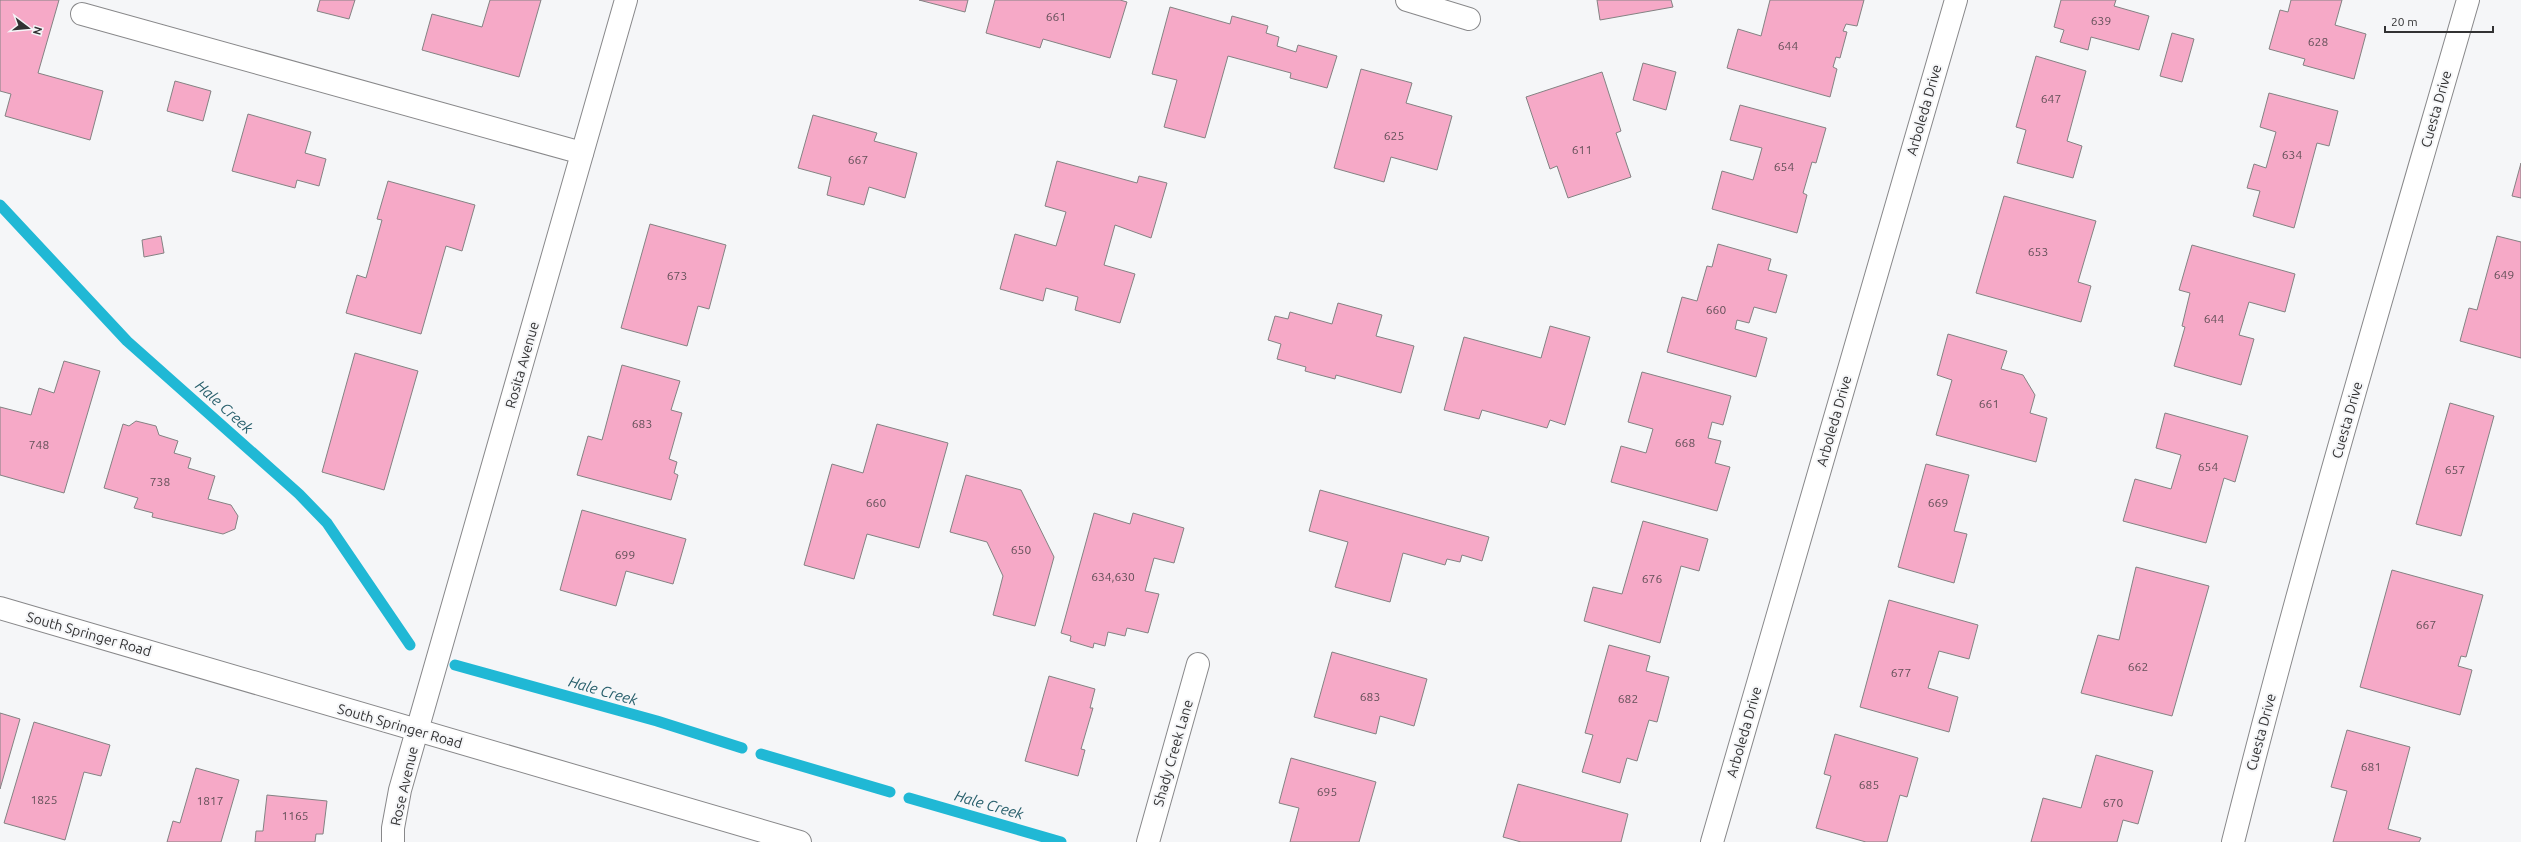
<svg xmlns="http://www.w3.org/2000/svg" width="2521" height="842" font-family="Ubuntu,sans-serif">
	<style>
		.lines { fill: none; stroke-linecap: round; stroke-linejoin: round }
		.stream { stroke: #20b8d5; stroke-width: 11 }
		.building { fill: #f6a9c7; stroke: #848283 }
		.minor-casing { stroke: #88888a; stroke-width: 24 }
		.minor { stroke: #fff; stroke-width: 22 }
		.labels { text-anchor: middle; stroke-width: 4; stroke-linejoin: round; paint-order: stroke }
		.number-label { font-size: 12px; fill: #635058 }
		.street-label { font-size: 14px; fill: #323233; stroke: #f5f6f8 }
		.water-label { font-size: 15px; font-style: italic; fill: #285f6c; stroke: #f5f6f8 }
	</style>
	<rect width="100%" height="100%" fill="#f5f6f8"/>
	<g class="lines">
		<g class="stream">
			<path d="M0 205 127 341 299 494 327 523 410 645"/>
			<path d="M455 665 657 721 742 748"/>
			<path d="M761 754 890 792"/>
			<path d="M909 798 1061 842"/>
		</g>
	</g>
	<g class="building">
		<path d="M0 0H59L38 73 103 91 90 140 5 116 11 94 0 91Z"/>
		<path d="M320 0H355L349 19 317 11Z"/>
		<path d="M490 0H541L519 77 422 50 432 14 482 27Z"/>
		<path d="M919 0H968L965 12Z"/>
		<path d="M995 0H1120L1127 2 1110 58 1043 39 1040 48 986 33Z"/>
		<path d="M1597 0H1671L1673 7 1600 20Z"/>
		<path d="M1770 0H1864L1857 26 1846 24 1843 31 1847 32 1840 58 1836 57 1833 67 1837 69 1830 97 1727 68 1738 29 1761 36Z"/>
		<path d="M2061 0H2116L2114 6 2149 16 2139 50 2091 37 2088 50 2060 42 2064 30 2054 27Z"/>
		<path d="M2291 0H2342L2335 25 2366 34 2354 79 2303 65 2305 59 2269 49 2280 10 2288 12Z"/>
		<path d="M1170 7 1230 24 1232 16 1268 26 1266 33 1279 37 1277 46 1296 52 1298 45 1337 56 1327 88 1290 78 1291 73 1228 56 1205 138 1164 127 1177 80 1152 74Z"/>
		<path d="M2172 33 2194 39 2182 82 2160 76Z"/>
		<path d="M2036 56 2086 71 2067 141 2082 146 2073 178 2017 163 2026 130 2016 127Z"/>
		<path d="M1643 63 1676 72 1666 110 1633 100Z"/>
		<path d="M1361 69 1412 83 1406 103 1452 116 1437 170 1391 157 1384 182 1334 168Z"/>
		<path d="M1602 72 1621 131 1616 133 1631 177 1568 198 1557 166 1550 169 1526 97Z"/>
		<path d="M175 81 211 91 203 121 167 111Z"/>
		<path d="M2269 93 2338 111 2329 146 2317 143 2294 228 2253 216 2260 191 2247 188 2254 164 2266 168 2276 132 2260 127Z"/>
		<path d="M1740 105 1826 128 1816 163 1812 162 1803 193 1807 195 1797 233 1712 209 1722 171 1753 180 1762 148 1730 140Z"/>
		<path d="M248 114 311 132 305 153 326 159 319 186 297 180 295 188 232 171Z"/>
		<path d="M813 115 877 133 874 141 917 153 905 198 869 187 864 205 827 195 831 177 798 168Z"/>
		<path d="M1057 161 1137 183 1139 176 1167 183 1151 238 1115 225 1104 265 1135 274 1120 323 1075 310 1078 297 1046 288 1043 301 1000 289 1015 234 1056 246 1066 212 1045 206Z"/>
		<path d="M2521 163V198L2512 196Z"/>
		<path d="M388 181 475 205 462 251 446 246 421 334 346 313 357 275 366 278 382 220 377 219Z"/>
		<path d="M2004 196 2096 221 2078 282 2091 286 2081 322 1976 293Z"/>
		<path d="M650 224 726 245 709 309 698 306 687 346 621 328Z"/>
		<path d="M161 236 164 253 144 257 142 240Z"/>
		<path d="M2497 236 2521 242V358L2460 341 2469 308 2477 310Z"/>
		<path d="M1718 244 1771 259 1768 270 1787 275 1776 313 1754 307 1749 323 1737 320 1735 329 1767 338 1756 377 1667 352 1682 297 1697 301 1707 266 1712 267Z"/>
		<path d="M2192 245 2295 274 2285 312 2249 302 2239 335 2254 339 2241 385 2174 366 2185 327 2182 326 2190 293 2179 290Z"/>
		<path d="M1338 303 1382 315 1376 336 1414 346 1401 393 1336 375 1335 379 1305 371 1306 367 1277 359 1281 344 1268 340 1275 316 1288 319 1290 312 1332 324Z"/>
		<path d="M1550 326 1590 337 1565 425 1550 420 1547 428 1482 410 1479 419 1444 410 1464 337 1541 358Z"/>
		<path d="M1948 334 2007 351 2001 369 2023 375 2035 395 2030 413 2047 418 2036 462 1936 435 1952 380 1937 375Z"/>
		<path d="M355 353 418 371 384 490 322 472Z"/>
		<path d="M64 361 100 371 64 493 0 475V407L31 415 39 388 54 393Z"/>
		<path d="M622 365 680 381 671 410 682 413 669 459 677 462 674 473 678 475 671 500 577 475 588 436 602 440Z"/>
		<path d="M1642 372 1731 396 1723 425 1712 422 1708 438 1721 441 1715 463 1730 467 1717 511 1611 482 1621 446 1646 453 1653 429 1628 422Z"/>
		<path d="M2450 403 2494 416 2461 536 2416 524Z"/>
		<path d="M2165 413 2248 436 2235 482 2224 478 2206 543 2123 521 2135 479 2171 489 2181 455 2156 448Z"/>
		<path d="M136 421 156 426 159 435 178 441 174 453 191 458 188 468 215 476 208 499 231 505 238 516 235 529 223 534 152 517 153 513 134 508 138 498 104 488 123 424 129 426Z"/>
		<path d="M877 424 948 443 919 548 867 534 854 579 804 565 832 464 863 473Z"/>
		<path d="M1926 464 1969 475 1954 531 1967 534 1954 583 1898 567Z"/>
		<path d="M966 475 1021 490 1054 557 1035 626 993 615 1003 576 987 542 950 532Z"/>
		<path d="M1320 490 1489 537 1482 561 1462 555 1460 562 1447 559 1445 565 1403 553 1390 602 1335 587 1348 542 1309 531Z"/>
		<path d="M582 510 686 539 673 584 626 571 616 606 560 590Z"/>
		<path d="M1094 513 1130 524 1133 513 1184 528 1174 563 1154 558 1145 591 1159 594 1148 633 1127 628 1125 636 1108 632 1105 646 1094 643 1093 648 1070 641 1071 636 1061 633Z"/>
		<path d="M1643 521 1708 539 1699 571 1681 566 1660 643 1584 621 1593 587 1622 594Z"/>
		<path d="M2136 567 2209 586 2172 716 2081 693 2098 635 2119 640Z"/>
		<path d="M2392 570 2483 595 2466 657 2461 656 2458 666 2472 670 2460 715 2360 687Z"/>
		<path d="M1889 600 1978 625 1969 659 1939 651 1928 688 1958 697 1949 732 1860 707Z"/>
		<path d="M1609 645 1650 656 1646 671 1669 677 1657 722 1649 720 1637 761 1627 758 1620 783 1582 772 1593 735 1585 733Z"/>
		<path d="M1332 652 1427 679 1414 726 1380 716 1376 734 1314 717Z"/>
		<path d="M1049 676 1095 689 1090 708H1093L1081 749 1085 750 1078 776 1025 761Z"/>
		<path d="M0 713 20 719 0 789Z"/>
		<path d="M34 722 110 745 101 776 84 772 65 840 4 823Z"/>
		<path d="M2347 730 2410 747 2388 829 2421 838 2419 842H2333L2347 791 2331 787Z"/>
		<path d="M1835 734 1918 758 1907 797 1900 795 1887 842H1866L1816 828 1831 776 1824 774Z"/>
		<path d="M2096 755 2153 771 2138 824 2123 820 2117 842H2031L2043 798 2081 808Z"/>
		<path d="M1291 758 1376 782 1359 842H1290L1299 808 1279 803Z"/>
		<path d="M196 768 239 780 221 842H167L173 821 180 823Z"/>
		<path d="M1518 784 1628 814 1621 842H1521L1503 837Z"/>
		<path d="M267 795 327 801 323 834H316L315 842H255L256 831H263Z"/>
	</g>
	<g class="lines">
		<defs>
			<g id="minor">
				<path d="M1407 0 1469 19"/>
				<path d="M82 14 582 153"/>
				<path d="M0 608 800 842"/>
				<path d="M393 842V828L400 790 626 0"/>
				<path d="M1148 842 1198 664"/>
				<path d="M1712 842 1956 0"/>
				<path d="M2233 842C2304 559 2387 280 2468 0"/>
			</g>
		</defs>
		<use href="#minor" class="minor-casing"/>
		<use href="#minor" class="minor"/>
	</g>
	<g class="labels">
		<g class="number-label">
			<text x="1056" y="21">661</text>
			<text x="2101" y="25">639</text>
			<text x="2318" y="46">628</text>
			<text x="1788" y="50">644</text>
			<text x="2051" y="103">647</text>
			<text x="1394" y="140">625</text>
			<text x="1582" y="154">611</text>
			<text x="2292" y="159">634</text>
			<text x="858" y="164">667</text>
			<text x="1784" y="171">654</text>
			<text x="2038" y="256">653</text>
			<text x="2504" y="279">649</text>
			<text x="677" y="280">673</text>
			<text x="1716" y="314">660</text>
			<text x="2214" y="323">644</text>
			<text x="1989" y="408">661</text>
			<text x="642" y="428">683</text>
			<text x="1685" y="447">668</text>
			<text x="39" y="449">748</text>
			<text x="2208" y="471">654</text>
			<text x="2455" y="474">657</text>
			<text x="160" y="486">738</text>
			<text x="876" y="507">660</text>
			<text x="1938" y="507">669</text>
			<text x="1021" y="554">650</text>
			<text x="625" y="559">699</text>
			<text x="1113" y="581">634,630</text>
			<text x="1652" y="583">676</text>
			<text x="2426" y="629">667</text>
			<text x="2138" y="671">662</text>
			<text x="1901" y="677">677</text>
			<text x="1370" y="701">683</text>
			<text x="1628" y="703">682</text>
			<text x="2371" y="771">681</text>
			<text x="1869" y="789">685</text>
			<text x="1327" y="796">695</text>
			<text x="44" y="804">1825</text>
			<text x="210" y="805">1817</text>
			<text x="2113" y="807">670</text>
			<text x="295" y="820">1165</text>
		</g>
		<g class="street-label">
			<text transform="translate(2436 109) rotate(-74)" y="5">Cuesta Drive</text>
			<text transform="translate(1924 110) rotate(-74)" y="5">Arboleda Drive</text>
			<text transform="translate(522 365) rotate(-74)" y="5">Rosita Avenue</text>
			<text transform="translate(2347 420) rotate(-74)" y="5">Cuesta Drive</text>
			<text transform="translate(1834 421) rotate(-74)" y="5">Arboleda Drive</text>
			<text transform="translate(89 634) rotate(16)" y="5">South Springer Road</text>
			<text transform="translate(400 726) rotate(16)" y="5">South Springer Road</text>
			<text transform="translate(1744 732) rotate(-74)" y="5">Arboleda Drive</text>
			<text transform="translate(2261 732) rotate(-75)" y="5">Cuesta Drive</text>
			<text transform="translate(1173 753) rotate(-74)" y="5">Shady Creek Lane</text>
			<text transform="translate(404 786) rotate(-77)" y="5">Rose Avenue</text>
		</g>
		<g class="water-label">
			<text transform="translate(224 407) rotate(42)" y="5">Hale Creek</text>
			<text transform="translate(603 691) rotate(16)" y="5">Hale Creek</text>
			<text transform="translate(989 805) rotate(16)" y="5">Hale Creek</text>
		</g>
	</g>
	<g transform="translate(28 28) rotate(106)" stroke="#f5f6f8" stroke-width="3" paint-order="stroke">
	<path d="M0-3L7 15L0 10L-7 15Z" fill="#323233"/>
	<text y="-6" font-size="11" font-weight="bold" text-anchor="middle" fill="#323233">N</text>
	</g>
	<path d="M2385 26v6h108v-6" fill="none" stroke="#323233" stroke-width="2"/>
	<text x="2391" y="26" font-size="12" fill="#323233" stroke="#f5f6f8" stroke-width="3" paint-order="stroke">20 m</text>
</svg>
